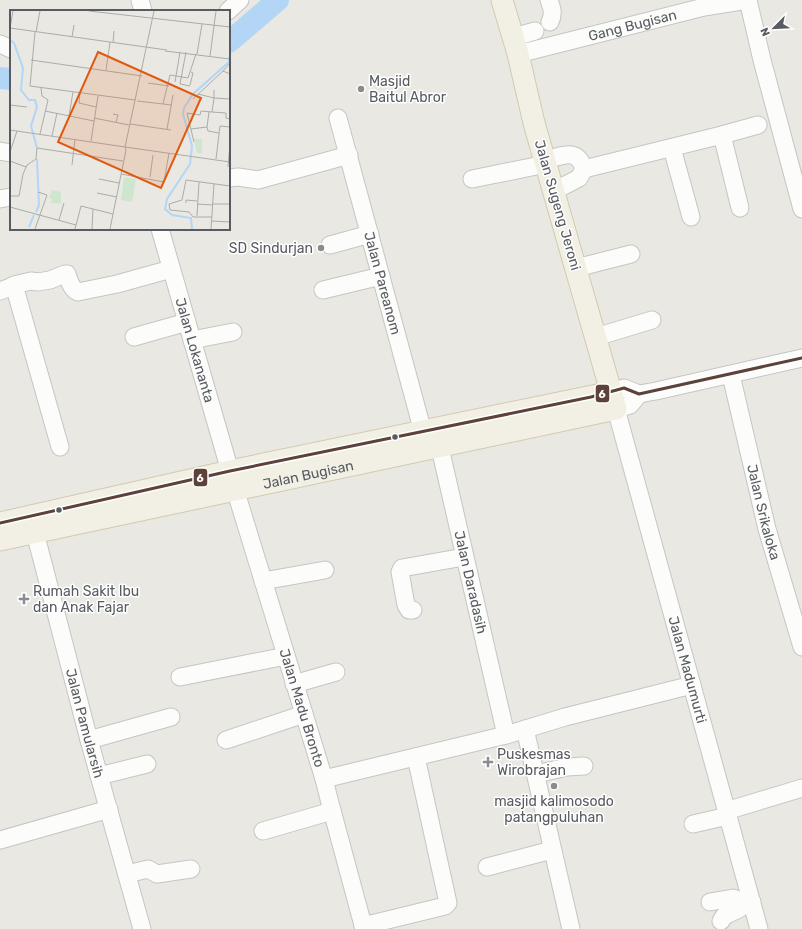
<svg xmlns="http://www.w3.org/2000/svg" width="802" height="929" font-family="Rubik,sans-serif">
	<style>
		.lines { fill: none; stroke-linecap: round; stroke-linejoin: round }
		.river { stroke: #b3d6f6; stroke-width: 22 }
		.minor-casing { stroke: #c5c6c4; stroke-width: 19 }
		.major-casing { stroke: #d2caaf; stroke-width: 23 }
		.minor { stroke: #fcfcfb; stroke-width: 17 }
		.major { stroke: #f2f0e5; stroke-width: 21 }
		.bus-1-casing { stroke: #fff; stroke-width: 6 }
		.bus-1 { stroke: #5c4238; stroke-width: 3 }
		.poi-dot { fill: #8b8c8e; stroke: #fff; stroke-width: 1.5 }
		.bus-dot { fill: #585b61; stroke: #fff; stroke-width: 1.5 }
		.labels { text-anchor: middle; stroke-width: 3; stroke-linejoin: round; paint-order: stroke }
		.street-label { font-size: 14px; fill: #585b61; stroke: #fff }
		.poi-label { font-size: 14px; fill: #585b61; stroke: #fff; text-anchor: start }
		.inset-river { fill: none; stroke: #b3d6f6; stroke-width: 2 }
		.inset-road { fill: none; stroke: #abacaa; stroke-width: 1 }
		.view { fill: #e15910; fill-opacity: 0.15; stroke: #e15910; stroke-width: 2 }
		.inset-edge { fill: none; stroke: #585b61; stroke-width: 2 }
		.line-badge { stroke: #fff; stroke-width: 1.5 }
		.badge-label { font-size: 11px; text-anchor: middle; font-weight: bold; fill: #fff }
	</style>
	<rect width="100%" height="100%" fill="#e9e8e2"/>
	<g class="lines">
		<g class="river">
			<path d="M229 42 278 0"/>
			<path d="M0 78 11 79"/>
		</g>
		<defs>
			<g id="minor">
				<path d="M140 0 143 11"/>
				<path d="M549 0C552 8 554 14 550 22"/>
				<path d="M228 11 240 0"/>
				<path d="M514 37 535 31"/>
				<path d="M0 44 11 49"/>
				<path id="s1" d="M518 54 704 7 748 0 762 60 802 209"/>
				<path id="s2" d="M338 118 426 443"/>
				<path d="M722 135 740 208"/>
				<path d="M672 148 691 217"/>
				<path d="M0 151 11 153"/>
				<path d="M545 160C563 156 577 147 584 169L579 178 554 191"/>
				<path d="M584 169 722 135 758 125"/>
				<path d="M229 178 238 177 258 180 349 155"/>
				<path d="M472 179 546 164"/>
				<path d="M0 199 11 197"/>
				<path id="s3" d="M160 229 230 471"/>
				<path d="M330 245 370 234"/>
				<path d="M576 268 631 254"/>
				<path d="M14 285 60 447"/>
				<path d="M323 290 381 276"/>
				<path d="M0 291 18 284 31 281 38 282 50 280 65 274H67C69 280 71 289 78 292L117 284 171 269"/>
				<path d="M134 337 187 322"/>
				<path d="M596 337 652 320"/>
				<path d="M192 340 233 332"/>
				<path id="s4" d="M731 375 767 529 802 647"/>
				<path d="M612 392 624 388 639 394 656 391 802 358"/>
				<path id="s5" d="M639 394 630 405 616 409 759 929"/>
				<path id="s6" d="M437 435 506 735"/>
				<path id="s7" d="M235 489 324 779 330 803 364 929"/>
				<path id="s8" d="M32 521 89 740 142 929"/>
				<path d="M263 581 325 570"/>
				<path d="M413 610H409L406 605 400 572 402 568 464 557"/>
				<path d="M180 677 286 656"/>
				<path d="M294 684 336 672"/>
				<path d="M525 729 571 929"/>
				<path d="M89 740 171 717"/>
				<path d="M226 740 304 714"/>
				<path d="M536 774 567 767 584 766"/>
				<path d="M99 776 147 764"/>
				<path d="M324 779 506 735 565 717 692 685"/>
				<path d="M726 811 802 788"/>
				<path d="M693 824 728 816"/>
				<path d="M263 831 332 811"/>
				<path d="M0 840 109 809"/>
				<path d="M487 867 552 850"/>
				<path d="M127 874 148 869 157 874 191 869"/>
				<path d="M710 902 733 898 736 899 739 904 752 902"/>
				<path d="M721 921 724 916 739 909V904"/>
				<path d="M363 926 445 906 448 903 416 757"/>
			</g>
			<g id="major">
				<path d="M0 523 230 471 612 392"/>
				<path id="s9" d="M0 540 616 409 534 123 518 54 502 0"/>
			</g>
		</defs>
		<use href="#minor" class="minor-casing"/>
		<use href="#major" class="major-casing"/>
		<use href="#minor" class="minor"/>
		<use href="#major" class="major"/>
		<defs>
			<path id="bus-1" d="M0 523 230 471 591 397 624 388 639 394 802 358"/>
		</defs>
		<use href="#bus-1" class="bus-1-casing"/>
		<use href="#bus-1" class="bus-1"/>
	</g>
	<g class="poi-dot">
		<circle cx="361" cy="89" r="4"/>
		<circle cx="321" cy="248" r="4"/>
		<path d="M22 593h4v4h4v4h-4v4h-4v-4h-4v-4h4z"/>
		<path d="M486 756h4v4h4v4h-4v4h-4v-4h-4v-4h4z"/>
		<circle cx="554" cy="786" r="4"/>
	</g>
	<g class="bus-dot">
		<circle cx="395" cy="437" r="3.5"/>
		<circle cx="59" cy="510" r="3.5"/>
	</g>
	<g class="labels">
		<g class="street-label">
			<text dy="5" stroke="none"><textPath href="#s1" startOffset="118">Gang Bugisan</textPath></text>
			<text transform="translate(558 205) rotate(74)" y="5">Jalan Sugeng Jeroni</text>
			<text dy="5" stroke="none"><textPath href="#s2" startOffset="171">Jalan Pareanom</textPath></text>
			<text dy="5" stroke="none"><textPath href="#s3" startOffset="126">Jalan Lokananta</textPath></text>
			<text dy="5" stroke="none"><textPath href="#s9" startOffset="315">Jalan Bugisan</textPath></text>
			<text dy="5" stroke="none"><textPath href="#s4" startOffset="141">Jalan Srikaloka</textPath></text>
			<text dy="5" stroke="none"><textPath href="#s6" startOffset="151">Jalan Daradasih</textPath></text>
			<text dy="5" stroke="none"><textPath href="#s5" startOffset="299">Jalan Madumurti</textPath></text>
			<text dy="5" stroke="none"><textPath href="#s7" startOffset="229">Jalan Madu Bronto</textPath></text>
			<text dy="5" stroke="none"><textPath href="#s8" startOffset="209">Jalan Pamularsih</textPath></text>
		</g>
		<g class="poi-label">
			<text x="369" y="86">Masjid<tspan x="369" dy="16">Baitul Abror</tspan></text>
			<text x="313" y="253" text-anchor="end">SD Sindurjan</text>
			<text x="33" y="596">Rumah Sakit Ibu<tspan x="33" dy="16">dan Anak Fajar</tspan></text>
			<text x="497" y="759">Puskesmas<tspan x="497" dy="16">Wirobrajan</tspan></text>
			<text x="554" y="806" text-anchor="middle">masjid kalimosodo<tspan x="554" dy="16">patangpuluhan</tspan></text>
		</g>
	</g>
	<g transform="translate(10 10)">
		<rect width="220" height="220" fill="#e9e8e2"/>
		<path d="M114 167 126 169 122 192 111 190Z" fill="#cfe6ce"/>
		<path d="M184 129H192V143H187ZM42 180 51 182V194L41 193 42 189 39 188Z" fill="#cfe6ce"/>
		<path class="inset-river" d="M0 30 4 33 13 58 11 80 19 90H25L27 97 21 116 27 138M26 202 29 195 27 149M19 217 24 205M182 219 181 208 162 205 155 199 157 189 180 154 182 136 173 104 174 98 183 84 219 52 220 45"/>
		<path class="inset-road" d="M79 1 220 17M144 1 115 137 220 152M0 18 157 40M0 18 3 1M25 22 20 76 125 90M26 22 30 1M62 27 64 15M103 33 104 21M155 41 220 49M176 42 170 74 180 76M187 44 192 14M200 46 206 1M21 50 132 66M220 53 213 61 220 64M96 60 100 32M165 72 170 42M138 73 159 76M180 75 183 63 181 62M70 83 69 93 86 97M188 84 204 88V80M183 89 213 61M220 89 204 88 202 102 216 103V108L220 109M127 91 162 95M153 94 160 65 178 68 186 44M0 95 17 97M35 101 84 111M103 104 108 105 106 112M59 106 63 82M84 108 119 115M120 114 161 120M197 117 199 102M157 119 163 85M181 119 197 117 198 121 209 123M0 120 115 137 116 140M30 124 38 90 32 86 31 78M42 126 47 103M81 131 88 86M184 132 177 103 190 105 191 101 202 102M0 142 7 121M206 149 210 116 220 117M0 151 16 157M62 155 65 129M218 157 220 134M111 164 154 172 159 143M140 167 143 145M89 169 109 173M87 183 107 187M0 186H9L13 164 17 155 26 149 27 138 113 151M176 193V190L187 191M187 194 203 195M203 194H220M0 197 66 215M187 206 189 172M202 207H183L179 202 160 200 159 194 172 190 176 170 220 176M49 210 54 193M202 211 220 212M25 219 37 185 28 182M65 219 71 196 103 204M82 219 83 199M100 219 116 140M201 219 204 174"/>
		<path class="view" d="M88 42 191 88 151 178 48 132Z"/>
		<rect width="220" height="220" class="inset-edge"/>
	</g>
	<g class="line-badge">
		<rect x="595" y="384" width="15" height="19" rx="4" fill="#5c4238"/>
		<rect x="193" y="468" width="15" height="19" rx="4" fill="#5c4238"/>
	</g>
	<g class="badge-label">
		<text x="602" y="398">6</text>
		<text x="200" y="482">6</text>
	</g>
	<g transform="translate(774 28) rotate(246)" stroke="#ffffff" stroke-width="3" paint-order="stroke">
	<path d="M0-3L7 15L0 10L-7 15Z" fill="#585b61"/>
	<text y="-6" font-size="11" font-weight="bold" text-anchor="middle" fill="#585b61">N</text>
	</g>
</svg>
